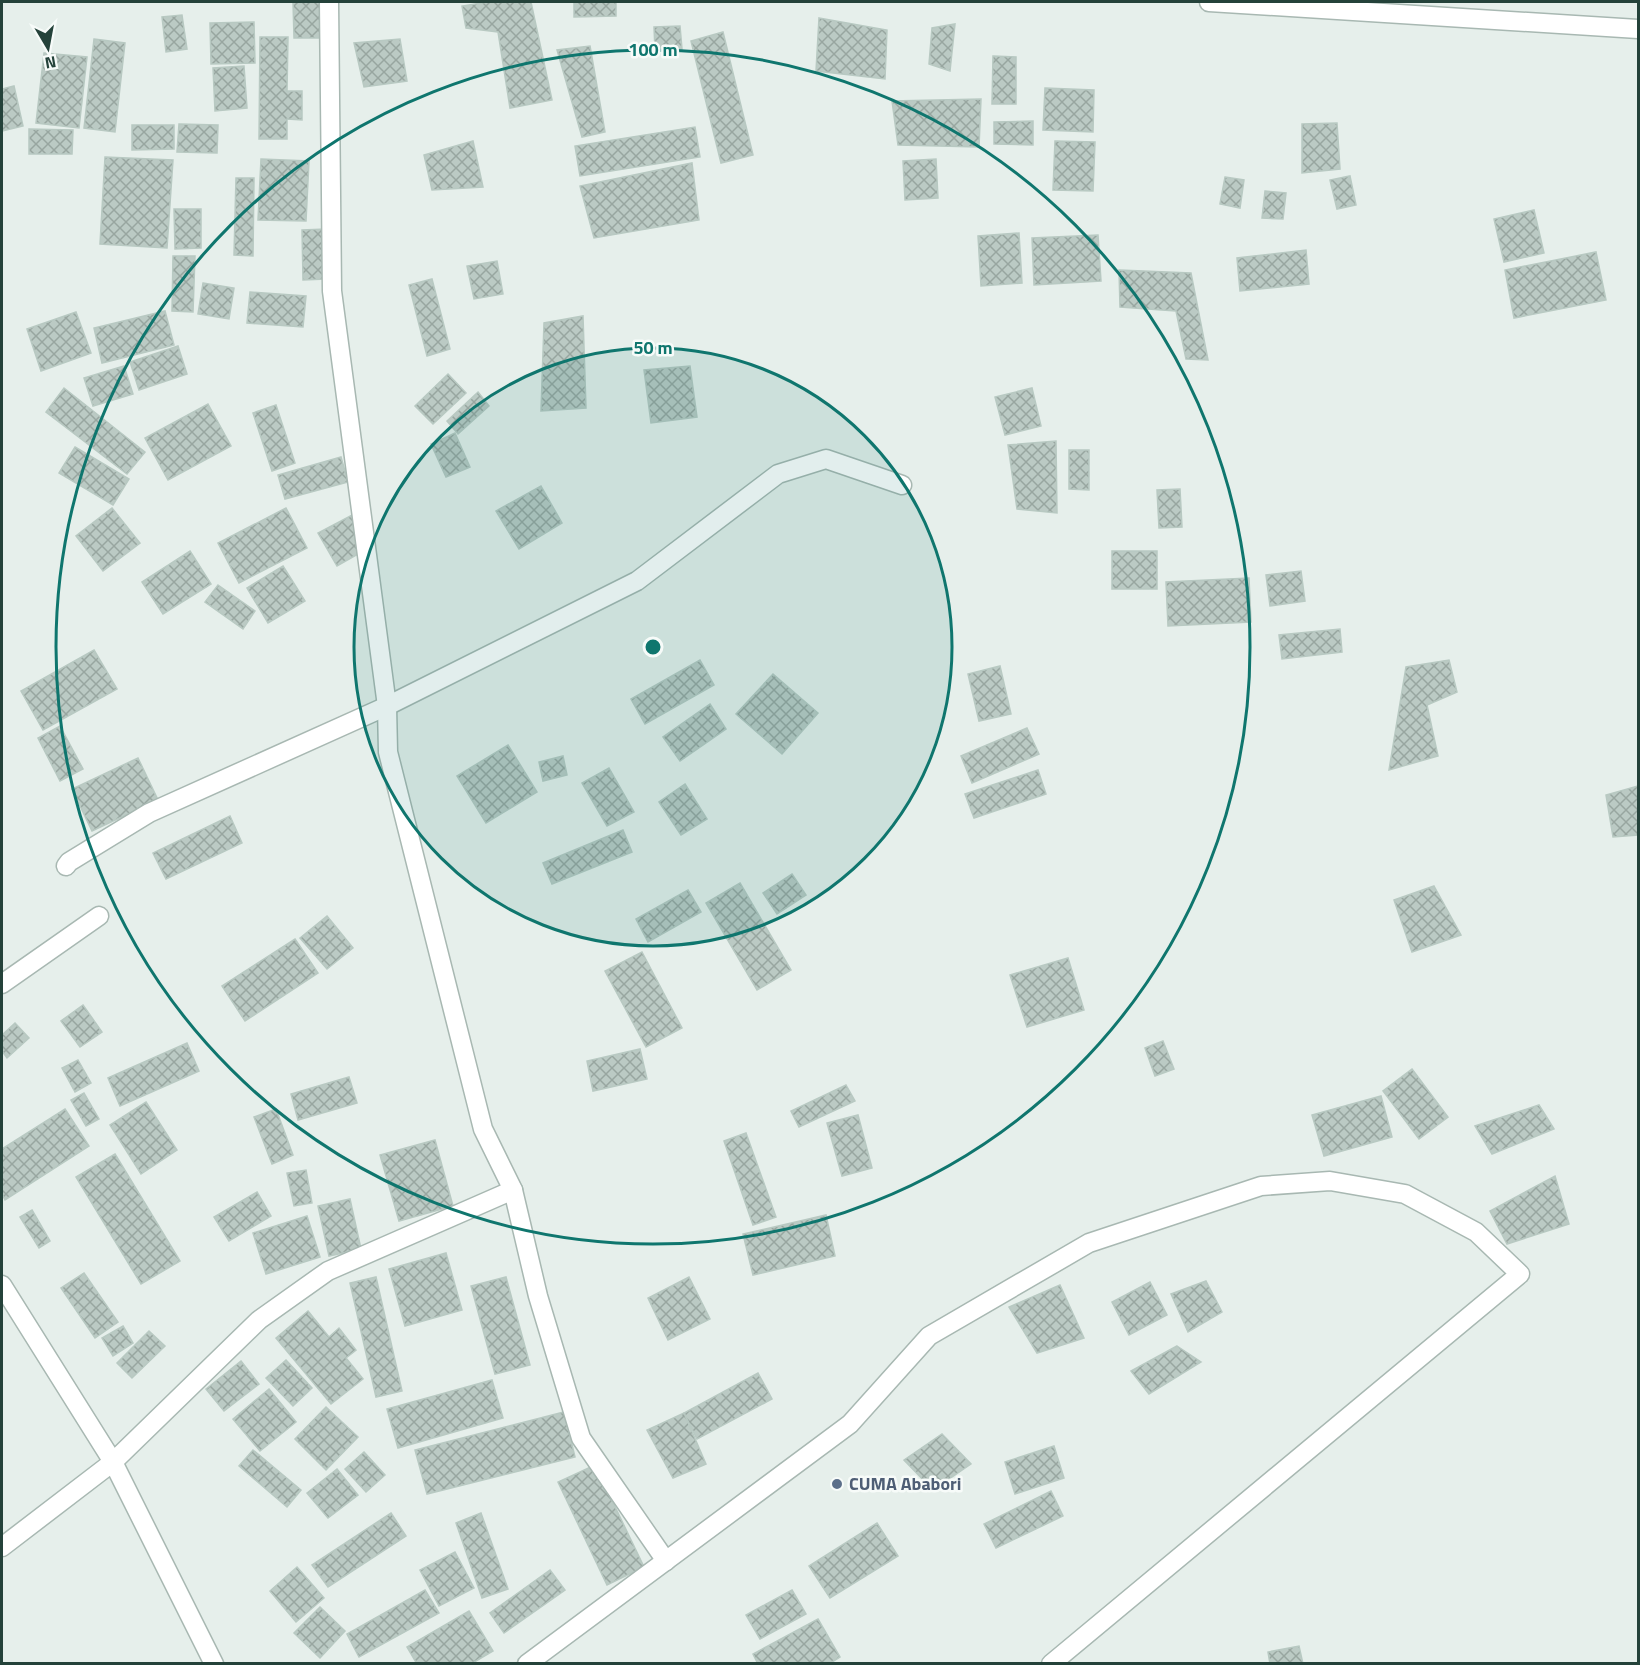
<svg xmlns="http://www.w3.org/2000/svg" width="1640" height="1665" font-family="'Titillium Web',sans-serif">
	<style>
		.building { fill: url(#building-cross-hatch); stroke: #b8c9c2; stroke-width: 1.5 }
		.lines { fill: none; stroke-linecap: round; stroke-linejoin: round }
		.minor-casing { stroke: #a8b8b2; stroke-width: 21 }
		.minor { stroke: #fff; stroke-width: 18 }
		.ring { fill: none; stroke: #0f766e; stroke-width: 3 }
		.service-dot { fill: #5c6f8a; stroke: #f7fbf9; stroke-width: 2 }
		.labels { text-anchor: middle; stroke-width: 5; stroke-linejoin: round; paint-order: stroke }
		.service-label { font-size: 18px; font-weight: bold; fill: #4e5e75; stroke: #f7fbf9; text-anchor: start }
		.centre { fill: #0f766e; stroke: #f7fbf9; stroke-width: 3 }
		.ring-label { font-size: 18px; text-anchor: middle; font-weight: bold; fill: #0f766e; stroke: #f7fbf9; stroke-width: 5; stroke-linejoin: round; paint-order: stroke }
	</style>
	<defs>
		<pattern id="building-cross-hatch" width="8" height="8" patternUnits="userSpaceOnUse" patternTransform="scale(1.5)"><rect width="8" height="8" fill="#bbcac4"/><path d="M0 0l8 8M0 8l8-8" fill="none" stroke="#98a6a0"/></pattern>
	</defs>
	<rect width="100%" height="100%" fill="#e6efeb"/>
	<g class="building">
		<path d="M293 2H327V38H294Z"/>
		<path d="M488 2H531L552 100 510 108 498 32 466 28 462 6Z"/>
		<path d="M574 2H616V16L574 17Z"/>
		<path d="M182 15 187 49 166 52 162 17Z"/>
		<path d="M819 18 887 30 885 79 816 71Z"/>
		<path d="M254 22 255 63 211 64 210 23Z"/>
		<path d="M955 24 950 71 929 64 932 28Z"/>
		<path d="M680 26 682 49 655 50 654 27Z"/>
		<path d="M723 32 753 155 721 163 691 41Z"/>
		<path d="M260 37H288L287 91H302V120L287 119V139H259Z"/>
		<path d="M94 39 125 43 115 132 84 128Z"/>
		<path d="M400 39 407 81 364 87 354 43Z"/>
		<path d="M590 46 605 132 582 137 557 50Z"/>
		<path d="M44 53 87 57 79 128 36 123Z"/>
		<path d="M993 56 1016 57V104H992Z"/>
		<path d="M244 66 247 108 215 111 213 68Z"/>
		<path d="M14 86 23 126 2 131V89Z"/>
		<path d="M1045 88 1094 90 1093 132 1043 130Z"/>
		<path d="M981 99 979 147 898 145 892 101Z"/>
		<path d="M1033 121V145L994 144V122Z"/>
		<path d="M1337 123 1340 169 1302 173V124Z"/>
		<path d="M179 124 218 125 217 153 177 152Z"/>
		<path d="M132 125H174V149L132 150Z"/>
		<path d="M695 127 700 157 580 176 575 146Z"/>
		<path d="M29 129 73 130 72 154H29Z"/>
		<path d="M473 141 483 187 432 190 424 155Z"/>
		<path d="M1055 141 1095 142 1093 191 1053 190Z"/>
		<path d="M105 157 173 160 167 248 100 244Z"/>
		<path d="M261 159 309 161 306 221 258 220Z"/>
		<path d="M936 159 938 198 905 200 903 161Z"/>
		<path d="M692 163 699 220 594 238 580 186Z"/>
		<path d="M1350 176 1356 205 1337 209 1330 180Z"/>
		<path d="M1225 177 1244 180 1240 208 1220 204Z"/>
		<path d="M236 178H254L253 256 234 255Z"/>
		<path d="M1265 191 1286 193 1283 219 1262 218Z"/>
		<path d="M174 209H201V248L175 249Z"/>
		<path d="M1534 210 1544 253 1504 262 1494 219Z"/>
		<path d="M326 229V279L303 280 302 230Z"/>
		<path d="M1019 233 1022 283 981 286 978 236Z"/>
		<path d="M1098 235 1101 281 1034 285 1032 238Z"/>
		<path d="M1306 250 1309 284 1240 291 1237 258Z"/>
		<path d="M1596 252 1606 300 1514 318 1505 270Z"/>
		<path d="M173 256H195L193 312 172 311Z"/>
		<path d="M497 261 503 294 474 299 467 266Z"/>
		<path d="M1119 270 1191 273 1208 360 1186 359 1176 311 1120 307Z"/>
		<path d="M432 279 450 349 427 356 409 285Z"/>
		<path d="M203 283 234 288 229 319 198 314Z"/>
		<path d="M250 292 306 296 303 327 247 323Z"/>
		<path d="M165 311 174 345 102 363 94 328Z"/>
		<path d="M76 312 91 353 41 371 27 329Z"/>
		<path d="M583 316 586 408 541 411 544 323Z"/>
		<path d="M178 346 187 374 139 390 130 362Z"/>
		<path d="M124 366 133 394 93 406 84 378Z"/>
		<path d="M690 366 697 417 651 423 644 370Z"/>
		<path d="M448 374 466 393 433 424 415 406Z"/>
		<path d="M64 388 145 452 127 474 46 412Z"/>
		<path d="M1032 388 1041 426 1005 435 995 397Z"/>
		<path d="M478 392 489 406 458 434 447 421Z"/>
		<path d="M208 404 231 446 168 480 145 438Z"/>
		<path d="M276 405 295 463 272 471 253 413Z"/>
		<path d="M455 433 470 467 446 477 431 444Z"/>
		<path d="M1056 441 1057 513 1017 509 1008 445Z"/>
		<path d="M75 447 129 479 113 505 59 473Z"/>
		<path d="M1069 450H1089V490L1069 489Z"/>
		<path d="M341 457 348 482 285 499 278 475Z"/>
		<path d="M541 486 562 523 519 549 496 511Z"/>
		<path d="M1180 489 1182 527 1159 528 1157 490Z"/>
		<path d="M112 508 140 543 103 571 76 536Z"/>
		<path d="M286 508 307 548 239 583 218 543Z"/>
		<path d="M356 513 374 545 337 566 318 533Z"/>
		<path d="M190 551 211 584 163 614 142 582Z"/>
		<rect x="1112" y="551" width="45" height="38"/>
		<path d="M283 566 305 601 268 623 247 588Z"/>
		<path d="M1301 571 1305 601 1270 606 1266 575Z"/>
		<path d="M1249 578 1251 622 1168 626 1166 582Z"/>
		<path d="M218 585 255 611 243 629 205 602Z"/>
		<path d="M1340 629 1342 652 1282 659 1279 635Z"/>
		<path d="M94 650 117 689 43 730 21 691Z"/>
		<path d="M700 660 714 685 645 724 631 699Z"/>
		<path d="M1449 660 1457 692 1427 705 1438 756 1389 770 1406 667Z"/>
		<path d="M1000 666 1011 714 979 721 968 674Z"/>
		<path d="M773 674 818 713 782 754 736 714Z"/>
		<path d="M710 704 726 729 680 761 663 737Z"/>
		<path d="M60 726 83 769 60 781 38 738Z"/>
		<path d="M1027 728 1039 754 972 783 961 756Z"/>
		<path d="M508 745 537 792 486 823 457 776Z"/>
		<path d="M563 756 567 775 543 781 539 762Z"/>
		<path d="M138 758 158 800 92 831 72 789Z"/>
		<path d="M609 768 634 812 607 826 582 783Z"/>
		<path d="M1038 770 1046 794 974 818 965 794Z"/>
		<path d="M685 784 707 819 681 835 659 802Z"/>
		<path d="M1638 786V835L1613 837 1606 795Z"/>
		<path d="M230 816 242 843 166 879 153 853Z"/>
		<path d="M623 830 632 852 552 884 543 863Z"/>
		<path d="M792 874 806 895 777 914 763 893Z"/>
		<path d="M740 883 791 970 757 990 706 903Z"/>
		<path d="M1434 886 1461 935 1412 952 1394 900Z"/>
		<path d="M688 890 701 912 648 942 636 919Z"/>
		<path d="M327 916 353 948 327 969 300 938Z"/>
		<path d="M295 939 318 973 245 1021 222 986Z"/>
		<path d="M642 952 682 1028 646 1047 605 971Z"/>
		<path d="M1068 958 1084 1010 1027 1027 1010 975Z"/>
		<path d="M83 1005 102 1032 80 1047 61 1021Z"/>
		<path d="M15 1023 29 1038 7 1058 2 1051V1035Z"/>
		<path d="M1163 1041 1174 1069 1155 1076 1145 1048Z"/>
		<path d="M187 1043 199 1071 120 1106 108 1078Z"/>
		<path d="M640 1049 647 1079 593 1091 587 1061Z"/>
		<path d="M78 1060 91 1083 75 1092 62 1068Z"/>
		<path d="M1412 1069 1448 1117 1419 1139 1383 1091Z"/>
		<path d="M349 1077 357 1103 298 1120 291 1094Z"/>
		<path d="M846 1085 855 1101 799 1127 791 1111Z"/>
		<path d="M84 1093 99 1119 86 1126 71 1100Z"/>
		<path d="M1381 1096 1392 1137 1324 1156 1312 1115Z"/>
		<path d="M146 1102 177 1150 141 1174 110 1125Z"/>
		<path d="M1539 1105 1554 1129 1492 1154 1475 1126Z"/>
		<path d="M65 1109 89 1146 5 1200 2 1194V1149Z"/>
		<path d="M276 1109 293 1155 272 1164 254 1117Z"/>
		<path d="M858 1115 872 1168 842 1176 827 1123Z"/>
		<path d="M746 1133 776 1217 753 1225 724 1141Z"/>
		<path d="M435 1140 453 1206 399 1221 380 1155Z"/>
		<path d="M115 1154 180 1261 141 1284 76 1177Z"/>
		<path d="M306 1170 312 1203 294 1206 287 1173Z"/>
		<path d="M1555 1176 1569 1224 1507 1244 1490 1211Z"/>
		<path d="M257 1192 271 1216 229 1241 214 1217Z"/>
		<path d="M350 1199 361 1249 329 1256 318 1206Z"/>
		<path d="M32 1210 50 1241 39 1248 20 1217Z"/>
		<path d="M826 1215 835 1256 753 1275 743 1234Z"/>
		<path d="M307 1216 320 1257 266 1274 253 1233Z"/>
		<path d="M446 1253 462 1310 405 1326 389 1269Z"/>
		<path d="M84 1273 118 1322 95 1338 61 1288Z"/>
		<path d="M376 1277 402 1391 376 1397 350 1283Z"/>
		<path d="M506 1277 530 1365 495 1374 471 1286Z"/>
		<path d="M689 1277 710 1319 668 1340 648 1298Z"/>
		<path d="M1206 1281 1222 1312 1188 1332 1171 1294Z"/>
		<path d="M1150 1282 1167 1315 1129 1335 1112 1302Z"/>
		<path d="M1060 1285 1084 1338 1037 1353 1009 1307Z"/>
		<path d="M308 1311 329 1337 339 1328 356 1350 346 1358 363 1379 331 1404 276 1338Z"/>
		<path d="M123 1326 133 1343 113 1356 102 1338Z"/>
		<path d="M149 1331 165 1346 132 1378 117 1363Z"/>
		<path d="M1177 1346 1201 1362 1149 1394 1131 1371Z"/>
		<path d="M286 1360 312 1388 293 1406 266 1378Z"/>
		<path d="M241 1361 259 1384 224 1411 206 1389Z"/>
		<path d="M758 1373 772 1399 697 1439 684 1413Z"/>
		<path d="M492 1380 503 1418 398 1448 387 1409Z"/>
		<path d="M269 1389 296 1422 260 1451 233 1419Z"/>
		<path d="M326 1407 358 1437 326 1470 295 1439Z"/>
		<path d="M564 1412 575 1457 427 1494 415 1450Z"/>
		<path d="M684 1413 706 1464 673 1478 647 1430Z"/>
		<path d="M942 1434 971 1464 933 1490 904 1460Z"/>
		<path d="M1054 1446 1064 1478 1015 1494 1005 1462Z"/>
		<path d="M253 1450 301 1490 287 1507 239 1466Z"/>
		<path d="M364 1452 385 1475 366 1492 345 1469Z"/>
		<path d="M595 1465 644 1567 607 1585 558 1482Z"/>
		<path d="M337 1469 358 1495 328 1518 307 1493Z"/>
		<path d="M1051 1491 1063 1516 996 1548 984 1524Z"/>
		<path d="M391 1513 406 1536 328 1587 312 1565Z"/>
		<path d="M481 1513 508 1589 482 1598 456 1523Z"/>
		<path d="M877 1523 898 1556 830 1598 809 1566Z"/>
		<path d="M455 1552 474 1588 439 1606 420 1570Z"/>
		<path d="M297 1567 324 1598 296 1622 270 1591Z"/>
		<path d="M550 1570 565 1590 504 1633 490 1613Z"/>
		<path d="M425 1590 439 1613 359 1657 347 1634Z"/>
		<path d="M792 1590 806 1614 760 1639 746 1615Z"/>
		<path d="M320 1607 345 1631 320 1658 294 1633Z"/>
		<path d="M469 1611 493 1651 471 1664H417L407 1647Z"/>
		<path d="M818 1619 840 1657 829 1664H758L753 1654Z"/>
		<path d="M1299 1646 1303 1664H1270L1268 1652Z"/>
	</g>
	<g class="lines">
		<defs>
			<g id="minor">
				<path d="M329 2 332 291 387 706 388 752 483 1129 513 1190 538 1296 581 1438 666 1561"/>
				<path d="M1209 2 1638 29"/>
				<path d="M66 866 69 862 149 813 387 706 637 581 778 474 826 459 902 485"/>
				<path d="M2 984 99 916"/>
				<path d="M2 1285 113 1462 214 1664"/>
				<path d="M2 1547 113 1462 259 1320 328 1271 513 1190"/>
				<path d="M527 1664 850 1424 929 1336 1089 1243 1261 1186 1330 1181 1405 1194 1476 1232 1520 1274 1051 1664"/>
			</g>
		</defs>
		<use href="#minor" class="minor-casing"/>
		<use href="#minor" class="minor"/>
	</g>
	<circle cx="653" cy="647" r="299" fill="#0f766e" fill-opacity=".12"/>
	<g class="ring">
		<circle cx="653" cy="647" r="299"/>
		<circle cx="653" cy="647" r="597"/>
	</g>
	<circle class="service-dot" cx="837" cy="1484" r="6"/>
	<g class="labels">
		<g class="service-label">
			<text x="849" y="1490">CUMA Ababori</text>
		</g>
	</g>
	<circle cx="653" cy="647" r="9" class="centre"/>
	<g class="ring-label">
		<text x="653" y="56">100 m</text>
		<text x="653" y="354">50 m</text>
	</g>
	<rect width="1640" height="1665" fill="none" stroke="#24423a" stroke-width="6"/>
	<g transform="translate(48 48) rotate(170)" stroke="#f7fbf9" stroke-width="4.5" paint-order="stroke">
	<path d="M0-4.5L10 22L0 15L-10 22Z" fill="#24423a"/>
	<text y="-9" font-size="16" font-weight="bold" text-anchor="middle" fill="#24423a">N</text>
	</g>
</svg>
